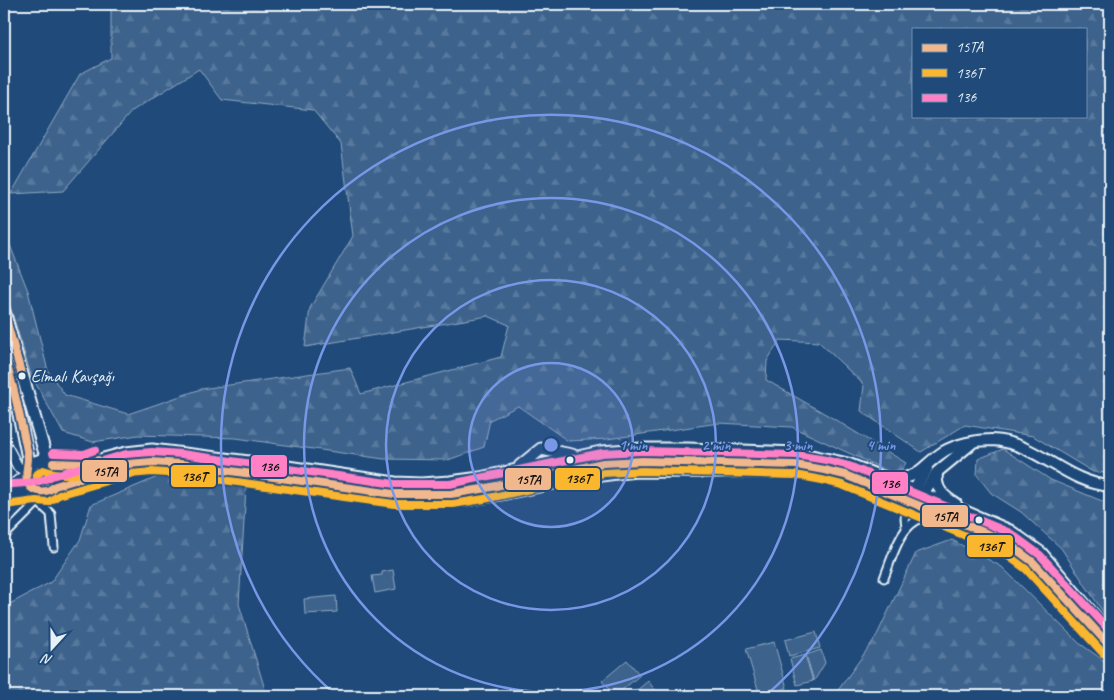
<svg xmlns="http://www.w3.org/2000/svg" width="1114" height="700" font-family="Caveat,sans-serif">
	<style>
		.forest { fill: url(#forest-firs); stroke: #92aac2; fill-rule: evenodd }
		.garden { fill: #3c628c; stroke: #92aac2 }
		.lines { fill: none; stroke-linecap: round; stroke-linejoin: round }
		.minor-casing { stroke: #e8f1f8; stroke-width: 11 }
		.tertiary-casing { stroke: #e8f1f8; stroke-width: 12 }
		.secondary-casing { stroke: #e8f1f8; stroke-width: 14 }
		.trunk-casing { stroke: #e8f1f8; stroke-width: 15 }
		.minor { stroke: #1f4a7a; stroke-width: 7 }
		.tertiary { stroke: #1f4a7a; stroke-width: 9 }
		.secondary { stroke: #1f4a7a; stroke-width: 10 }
		.trunk { stroke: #1f4a7a; stroke-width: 11 }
		.bus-1-casing { stroke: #1f4a7a; stroke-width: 11 }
		.bus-2-casing { stroke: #1f4a7a; stroke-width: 11 }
		.bus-3-casing { stroke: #1f4a7a; stroke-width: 11 }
		.bus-1 { stroke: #f1b78d; stroke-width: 8 }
		.bus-2 { stroke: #fab62d; stroke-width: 8 }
		.bus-3 { stroke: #ff80c5; stroke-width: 8 }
		.ring { fill: none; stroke: #7897e6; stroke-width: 2.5 }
		.bus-dot { fill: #e8f1f8; stroke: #1f4a7a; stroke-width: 2 }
		.labels { text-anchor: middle; stroke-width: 4; stroke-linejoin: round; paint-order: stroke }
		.bus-label { font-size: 17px; fill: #e8f1f8; stroke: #1f4a7a; text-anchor: start }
		.centre { fill: #7897e6; stroke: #1f4a7a; stroke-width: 2.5 }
		.ring-label { font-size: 15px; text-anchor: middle; font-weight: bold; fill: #7897e6; stroke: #1f4a7a; stroke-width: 4; stroke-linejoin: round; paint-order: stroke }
		.line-badge { stroke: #1f4a7a; stroke-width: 2 }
		.pale-badge-label { font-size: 14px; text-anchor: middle; font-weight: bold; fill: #111 }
	</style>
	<defs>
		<pattern id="forest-firs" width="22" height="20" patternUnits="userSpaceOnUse" patternTransform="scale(1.25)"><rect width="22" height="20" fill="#3c628c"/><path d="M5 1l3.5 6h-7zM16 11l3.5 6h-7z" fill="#58799d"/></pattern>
	</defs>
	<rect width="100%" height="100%" fill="#1f4a7a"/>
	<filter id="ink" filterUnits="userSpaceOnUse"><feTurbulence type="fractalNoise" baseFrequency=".02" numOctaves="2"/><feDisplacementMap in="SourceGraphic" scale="10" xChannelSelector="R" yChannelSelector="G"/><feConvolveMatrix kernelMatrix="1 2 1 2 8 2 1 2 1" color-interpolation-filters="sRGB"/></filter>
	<g filter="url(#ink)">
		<g class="forest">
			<path d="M111 4H1110V473L1093 472 1033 436 965 425 921 452 861 411 864 385 819 342 780 340 767 361 766 380 829 416 906 463 902 469 890 472 792 427 719 423 607 439 568 441 518 406 490 420 484 447 448 460 384 459 236 438 138 435 93 442 63 433 31 375 4 286V239L8 240 28 291 48 371 65 395 128 414 201 389 350 368 361 394 501 357 509 325 488 316 305 347 310 308 353 236 341 144 313 110 222 100 199 69 132 111 63 191 11 194 80 74 111 58ZM913 29H1085V116H913Z"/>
			<path d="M1003 449 1051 480 1102 501 1110 502V618L1103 612 1061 548 1021 512 991 493 977 475 978 459Z"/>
			<path d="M160 476 199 479 246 488 239 604 267 696H4V607L51 582 80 540 91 505Z"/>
			<path d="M952 540 1002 567 1079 643 1110 665V696H834L876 637 916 553Z"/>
		</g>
		<g class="garden">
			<path d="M393 570 396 589 375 593 372 576 382 575V572Z"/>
			<path d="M336 596 337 612 305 614 304 599Z"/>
			<path d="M816 632 820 648 789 656 785 640Z"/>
			<path d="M774 642 787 688 760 696 746 649Z"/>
			<path d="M821 650 825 663 814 681 806 655Z"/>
			<path d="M805 655 813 681 797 685 790 659Z"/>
			<path d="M627 660 640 675 615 696 602 681Z"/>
			<path d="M648 681 660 696H630Z"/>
		</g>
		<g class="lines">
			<defs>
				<g id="minor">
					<path d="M242 477C274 486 307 491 340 495 381 500 422 506 464 502 490 499 514 493 539 488 572 481 604 476 637 473L809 474 836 478 888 499"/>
					<path d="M38 502 51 514 54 547"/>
					<path d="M906 528 905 518 910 501 908 502"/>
					<path d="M4 536 38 502 46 492"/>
					<path d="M884 578C895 551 902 514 937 516"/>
				</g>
				<g id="tertiary">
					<path d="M4 441 18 467 27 472"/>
					<path d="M4 491 26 474"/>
					<path d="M4 495 36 491"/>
				</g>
				<g id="secondary">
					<path d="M937 473C935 489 943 496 956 504"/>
					<path d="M887 479C921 480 920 467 943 452 956 444 976 440 991 440 1035 441 1066 483 1110 486"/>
					<path d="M918 499 923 494 937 472 971 444"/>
					<path d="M910 501 914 490 927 469"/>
				</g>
				<g id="trunk">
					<path d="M4 312 44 450 49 461"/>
					<path d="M4 356 12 381 28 458 26 474 28 484 32 488 41 492 51 490 55 486 128 464 152 462 181 464 394 494H451L482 489 603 463 642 461 796 465 824 470 845 475 1005 541 1033 562 1110 646"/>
					<path d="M53 463 85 464 126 453 152 450 274 465 395 483 421 484 450 482 480 478 601 452 641 449H688L798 453 848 464 914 490 1010 531 1041 553 1098 620 1110 632"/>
					<path d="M520 466 541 449 572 455"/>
					<path d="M28 469C42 449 68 466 55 486"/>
				</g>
			</defs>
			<use href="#minor" class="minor-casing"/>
			<use href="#tertiary" class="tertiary-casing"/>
			<use href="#secondary" class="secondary-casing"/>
			<use href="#trunk" class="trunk-casing"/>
			<use href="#minor" class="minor"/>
			<use href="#tertiary" class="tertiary"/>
			<use href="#secondary" class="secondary"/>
			<use href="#trunk" class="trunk"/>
			<defs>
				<g id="bus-1">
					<path d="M4 312 22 376"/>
					<path d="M4 356C12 380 17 403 22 427 24 437 27 448 28 458 28 466 24 476 28 484 34 494 48 493 55 486L128 464 152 462 181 464 394 494H451L482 489 603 463 642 461 796 465 824 470 845 475 1005 541 1033 562 1110 646"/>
					<path d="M53 463 85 464 98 460"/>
				</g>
				<g id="bus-2">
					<path d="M36 475 43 470C61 476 82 475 101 470"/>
					<path d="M5 505 36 501 48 502 59 495 130 474 152 472 180 474 394 504H453L484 499 604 473 642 471 795 475 822 480 842 485 1000 550 1026 569 1103 653"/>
				</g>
				<g id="bus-3">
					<path d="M53 453 84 454 95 450"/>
					<path d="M4 485C20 483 38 484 52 476L126 454 152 452 182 454 395 484H450L602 453 642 451 796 455 826 460 849 466 1010 533 1040 555 1110 631"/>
				</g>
			</defs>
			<use href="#bus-1" class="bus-1-casing"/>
			<use href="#bus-2" class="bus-2-casing"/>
			<use href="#bus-3" class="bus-3-casing"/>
			<use href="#bus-1" class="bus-1"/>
			<use href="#bus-2" class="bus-2"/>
			<use href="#bus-3" class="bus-3"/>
		</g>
	</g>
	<circle cx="551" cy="445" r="82" fill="#7897e6" fill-opacity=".12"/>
	<g class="ring">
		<circle cx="551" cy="445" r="82"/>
		<circle cx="551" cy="445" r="165"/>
		<circle cx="551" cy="445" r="247"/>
		<path d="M337 696A330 330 0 1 1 765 696"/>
	</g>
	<g class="bus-dot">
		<circle cx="22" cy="376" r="4.5"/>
		<circle cx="570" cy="460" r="4.5"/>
		<circle cx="979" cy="520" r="4.5"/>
	</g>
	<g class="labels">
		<g class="bus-label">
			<text x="31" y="382">Elmalı Kavşağı</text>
		</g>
	</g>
	<circle cx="551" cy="445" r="8" class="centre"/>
	<g class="ring-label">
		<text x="633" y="450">1 min</text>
		<text x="716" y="450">2 min</text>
		<text x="798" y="450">3 min</text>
		<text x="881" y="450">4 min</text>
	</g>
	<g class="line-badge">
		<rect x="250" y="454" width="38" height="24" rx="5" fill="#ff80c5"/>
		<rect x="81" y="459" width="47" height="24" rx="5" fill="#f1b78d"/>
		<rect x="170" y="464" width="47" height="24" rx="5" fill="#fab62d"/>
		<rect x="554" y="467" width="47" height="24" rx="5" fill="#fab62d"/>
		<rect x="504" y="467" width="48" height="24" rx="5" fill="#f1b78d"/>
		<rect x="871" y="471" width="38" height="24" rx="5" fill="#ff80c5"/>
		<rect x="921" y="504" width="48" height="24" rx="5" fill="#f1b78d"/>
		<rect x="966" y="534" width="48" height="24" rx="5" fill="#fab62d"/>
	</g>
	<g class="pale-badge-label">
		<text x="269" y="471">136</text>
		<text x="105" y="476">15TA</text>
		<text x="194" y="481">136T</text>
		<text x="578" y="483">136T</text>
		<text x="528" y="484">15TA</text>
		<text x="890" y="488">136</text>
		<text x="945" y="521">15TA</text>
		<text x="990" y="551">136T</text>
	</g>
	<rect width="1114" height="700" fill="none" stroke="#1f4a7a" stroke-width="20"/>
	<rect x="10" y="10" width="1094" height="680" fill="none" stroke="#e8f1f8" stroke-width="2" filter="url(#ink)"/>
	<rect x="912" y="28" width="175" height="90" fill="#1f4a7a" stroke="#6f8dac"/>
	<rect x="922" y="44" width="25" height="8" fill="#f1b78d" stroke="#6f8dac"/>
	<text x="956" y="52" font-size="15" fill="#e8f1f8">15TA</text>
	<rect x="922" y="69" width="25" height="8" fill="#fab62d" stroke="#6f8dac"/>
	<text x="956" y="78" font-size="15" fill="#e8f1f8">136T</text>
	<rect x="922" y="94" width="25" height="8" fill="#ff80c5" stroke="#6f8dac"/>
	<text x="956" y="102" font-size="15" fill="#e8f1f8">136</text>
	<g transform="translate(52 648) rotate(201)" stroke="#1f4a7a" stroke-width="4" paint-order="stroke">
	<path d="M0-4L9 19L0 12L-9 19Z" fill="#e8f1f8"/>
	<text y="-8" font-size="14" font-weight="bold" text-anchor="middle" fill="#e8f1f8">N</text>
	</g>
</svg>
